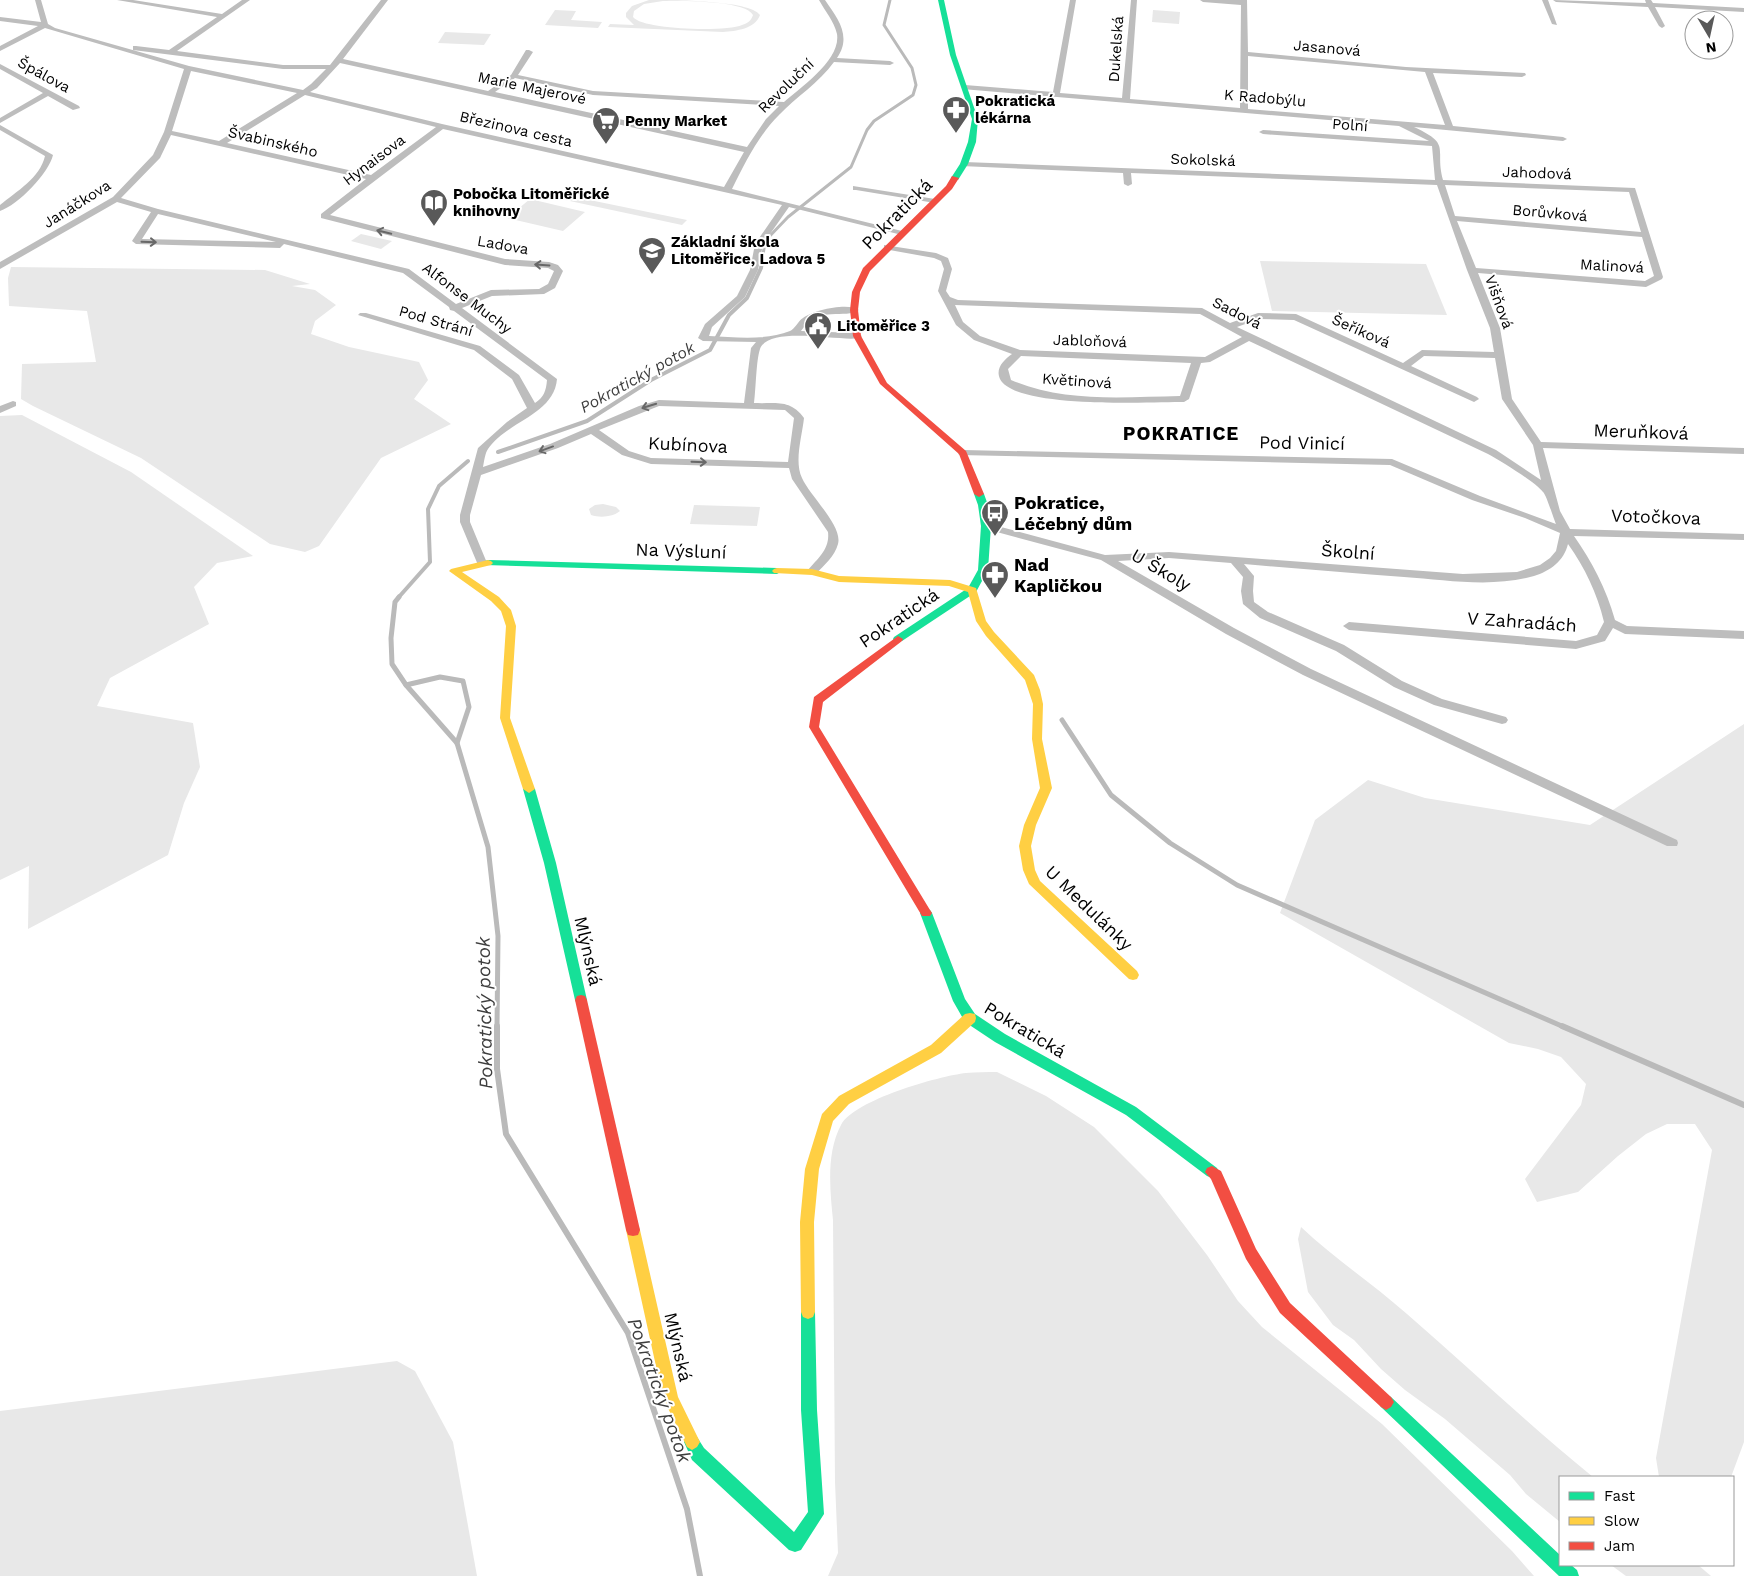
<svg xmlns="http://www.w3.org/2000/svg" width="1744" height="1576" font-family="'Work Sans',sans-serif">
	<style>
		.green { fill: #e8e8e8; fill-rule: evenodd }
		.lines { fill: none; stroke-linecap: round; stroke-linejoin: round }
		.stream-far3 { stroke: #bababa; stroke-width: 3 }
		.stream-far2 { stroke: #bababa; stroke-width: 4 }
		.stream-far1 { stroke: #bababa; stroke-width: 5 }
		.stream { stroke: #bababa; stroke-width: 6 }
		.street { fill: #bdbdbd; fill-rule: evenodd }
		.fast { fill: #16e098; fill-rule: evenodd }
		.slow { fill: #ffcf43; fill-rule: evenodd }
		.jam { fill: #f24e42; fill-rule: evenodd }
		.oneway { stroke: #686868 }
		.labels { text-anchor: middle; stroke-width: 4; stroke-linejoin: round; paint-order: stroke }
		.far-street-label { font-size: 15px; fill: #000; stroke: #fff }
		.far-poi-label { font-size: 15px; font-weight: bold; fill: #000; stroke: #fff; text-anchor: start }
		.far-water-label { font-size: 16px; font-style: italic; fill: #3e3e3e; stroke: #fff }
		.street-label { font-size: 18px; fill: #000; stroke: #fff }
		.poi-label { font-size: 18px; font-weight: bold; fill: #000; stroke: #fff; text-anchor: start }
		.far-district-label { font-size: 19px; font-weight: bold; letter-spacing: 1px; fill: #000; stroke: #fff }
		.water-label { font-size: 19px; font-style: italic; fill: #3e3e3e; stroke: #fff }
	</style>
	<rect width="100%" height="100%" fill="#fff"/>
	<g class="green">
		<path d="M649 0C671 0 750 0 760 15 755 29 736 31 723 32L608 27 610 24 634 25 626 17V13L632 6ZM663 1C681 1 745 0 753 15 751 21 748 23 742 25 726 32 643 30 633 17L634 11 644 4Z"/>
		<path d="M555 10 576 11 571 20 602 22 598 28 545 25Z"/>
		<path d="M1153 10 1180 12 1179 24 1152 22Z"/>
		<path d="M445 32 491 34 484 45 438 43Z"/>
		<path d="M541 190 687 220 682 225 537 194Z"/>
		<path d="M530 199 585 212 563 231 507 218Z"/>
		<path d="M361 234 392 241 381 249 351 241Z"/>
		<path d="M1260 261 1426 264 1447 315 1272 311Z"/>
		<path d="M11 267 265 270 310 284 292 286 315 290 336 305 315 321 311 334 349 347 419 362 428 380 414 399 451 424 381 458 319 546 305 552 270 544 141 458 33 406 21 399 22 364 96 362 87 311 9 306 8 278Z"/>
		<path d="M22 415 131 472 253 556 217 563 194 587 209 624 110 678 97 706 193 723 200 767 184 803 168 855 28 929 29 866 0 880V416Z"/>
		<path d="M603 504 616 507 620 511C613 517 600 518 591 515L589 509 595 505Z"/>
		<path d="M694 505 760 507 757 526 690 524Z"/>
		<path d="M1744 724V1442L1731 1477H1659L1656 1458 1712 1150 1695 1124H1667L1646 1134 1618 1156 1578 1192 1537 1202 1525 1179 1581 1105 1586 1084 1561 1057 1538 1049 1509 1043 1280 913 1315 820 1368 780 1425 798 1590 825Z"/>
		<path d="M997 1072 1046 1096 1094 1127 1158 1191 1207 1255 1238 1301 1262 1327 1382 1424 1512 1551 1534 1576H828L838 1553 835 1482 833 1220C830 1190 826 1153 841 1125 854 1100 939 1076 966 1073 976 1072 987 1072 997 1072Z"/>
		<path d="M1301 1227C1335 1259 1373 1284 1407 1314 1469 1368 1529 1425 1593 1477H1560V1522L1526 1494 1510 1475 1445 1419 1405 1390 1381 1369 1354 1340 1333 1325 1308 1292 1298 1239Z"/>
		<path d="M397 1361 415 1371 453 1442 477 1576H0V1411Z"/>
		<path d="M1611 1565H1698L1711 1576H1626Z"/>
	</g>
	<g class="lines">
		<path class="stream-far3" d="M762 263 765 241 788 217 851 167 867 130 874 121 913 95 916 85 912 68 884 25 890 0"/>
		<g class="stream-far2">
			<path d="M498 452 587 421 651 380 710 350 729 315 747 298 761 268 762 261"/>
			<path d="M398 598 430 562 428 509 439 486 468 461"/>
		</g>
		<g class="stream-far1">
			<path d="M399 597 395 602 391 638 392 664 406 685 457 743 488 847 498 936 497 1027"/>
			<path d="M406 685 440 677 463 681 469 707 457 743"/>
			<path d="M1062 720 1111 795 1170 843 1237 885 1564 1027"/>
		</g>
		<g class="stream">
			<path d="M497 1026V1069L506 1134 628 1333 687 1509 700 1576"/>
			<path d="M1562 1026 1744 1105"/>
		</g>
		<g class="street">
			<path d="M35 0H41L48 24 55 28 189 66 303 90 311 84 326 69H283L133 50V46H136L169 50 217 17 117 0H133L222 14 242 0H250L177 51 283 65H330L381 0H388L343 59 488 91 511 75 526 50H529L533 52 518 75 593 91 784 102C801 87 841 60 837 34 834 21 825 11 819 0H825C838 19 852 36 837 58L890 61 894 63 890 65 834 62C819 83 796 97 779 115 758 136 745 163 732 189L906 232 902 235 789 207 763 244 758 270 745 297 712 327 709 336C734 337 765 341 790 331 795 329 798 321 803 318 813 310 849 302 859 310 845 320 819 304 801 331L857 333 862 336 860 338C840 342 769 325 760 349 756 361 756 389 754 403 776 404 790 399 804 418 802 437 794 461 802 478 810 496 843 526 838 544 835 556 824 565 816 574H808L807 572 808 570C818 558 830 549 828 532L792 479 789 468 651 464 622 455 591 434 558 448 481 475 470 515V522L487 563 482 566 478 565 460 522V515L478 448 507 422 527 408 512 379 474 350 358 315 360 313H366L480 346 519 375 535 403C544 397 546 391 547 380L454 311 450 310 449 307 403 273 284 244 280 248 136 244 132 241 151 212 117 202 0 269V262L113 197 153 155 164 132 184 69 45 28 0 51V46L38 26 0 21V17L41 22ZM340 63 744 152 724 187 442 124 310 92 317 88ZM191 71 297 93 219 141 172 131ZM515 78 593 95 779 106 766 119 747 147 495 92ZM305 95 436 127 371 175 227 143ZM443 129 782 205 755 244 750 270 737 296 705 324 698 338 703 341 756 342 751 348 744 403 659 400 639 406 550 444 483 467C484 462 485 453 488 449 507 421 554 415 557 379L462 308 492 296 544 294 555 288 563 271 558 265 549 262 505 259 330 215ZM171 135 366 179 321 214V218L505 265 548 268 554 271 548 284 539 289 491 290 456 304 409 269 158 209 121 198 160 158ZM158 214 276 242 142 239ZM659 406 785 410 794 418 788 462 651 458 629 451 599 430Z"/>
			<path d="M1070 0H1076L1060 93 1122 98 1131 0H1137L1130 99 1240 108 1241 5 1203 2 1200 0H1247L1248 52 1406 67 1525 73 1526 75 1522 77 1433 73 1453 126 1563 137 1567 139 1563 141 1414 127C1453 145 1434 148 1443 180L1635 188 1663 277 1662 279 1646 287 1478 273 1500 328 1512 399 1541 442 1744 448V454L1543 448 1560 511 1570 529 1744 534V540L1574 536C1592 562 1606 588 1615 620L1627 626 1744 631V639L1625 634 1613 628 1605 641 1576 649 1349 630 1343 626 1349 622 1576 641 1597 635 1604 622C1597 593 1585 568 1568 544 1564 561 1550 571 1534 576 1493 588 1446 580 1404 577 1351 573 1298 569 1244 564L1254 576 1253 591 1254 602 1268 612 1344 645 1402 681 1442 699 1506 717 1508 720 1506 723 1502 724 1434 705 1394 687 1336 651 1260 618 1243 604 1241 591 1243 577 1231 563 1169 558 1118 561 1234 628 1311 669 1677 840 1678 843 1677 846H1667L1303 675 1226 634 1101 560 982 528 981 526 982 524 986 523 1105 555 1169 552 1463 574 1517 572 1540 565 1550 558 1556 551 1560 533 1525 518 1472 500 1390 465 959 455 958 453 963 450 1392 459 1480 496 1556 524C1553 517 1546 494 1543 492 1534 481 1502 462 1488 454L1249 341 1210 362 1201 363 1189 399 1184 402C1152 402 1015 409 1000 379 995 368 1004 360 1012 354L974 340 956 325 938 291 944 269 941 261 934 258 884 249V245L936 253 948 258 952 269 946 291 950 297 958 300 1202 308 1230 323 1258 313 1296 314 1403 363 1422 350 1494 352 1490 328 1467 270 1437 185 1131 173 1132 184 1128 186 1124 184 1123 173 961 166 960 164 964 162 1435 180 1432 146 1263 134 1259 132 1263 130 1429 141 1399 126 962 89V85H965L1053 92ZM1248 56 1425 72 1445 125 1248 109ZM1445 185 1629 192 1641 232 1455 216ZM1457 221 1642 237 1654 276 1645 281 1476 268ZM955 305 1200 314 1242 337 1205 357 1020 350 980 336 963 322ZM1259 319 1294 320 1474 402 1479 399 1477 397 1411 366 1424 356 1495 358 1502 399 1533 445 1541 480 1496 450 1237 327ZM1021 356 1191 363 1180 396C1124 397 1064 403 1011 380L1008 369Z"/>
			<path d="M1542 0H1548L1557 25 1552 24Z"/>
			<path d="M1553 0 1646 3 1645 0H1651L1653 3 1744 8V12L1655 7 1665 26 1662 28 1659 26 1648 7 1556 2Z"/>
			<path d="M0 64 79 106 80 108 73 110 48 96 0 123V118L43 93 0 69Z"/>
			<path d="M0 125 53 155C49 173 18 205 0 211V205C17 191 40 178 45 156L0 130Z"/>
			<path d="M853 186 935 199 939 201 935 203 856 190H853Z"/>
			<path d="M13 401 16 402V406L0 413V406Z"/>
		</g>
		<g class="fast">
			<path d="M938 0H944L956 55 978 119 976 142 968 164 958 180H955L951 178 960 164 968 142 972 119 950 55Z"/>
			<path d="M979 491 984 494 988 505 991 526 988 570 976 592 902 641H894L893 639 894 637 968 588 978 570 981 526 978 505 974 494Z"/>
			<path d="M488 560 777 568 782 571 777 574 485 565 483 563 485 561Z"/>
			<path d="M529 785 535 789 556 863 587 1000 585 1004 581 1005 577 1004 575 1000 544 863 523 789Z"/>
			<path d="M926 908 930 910 932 913 965 999 975 1014 1005 1034 1136 1107 1217 1168 1219 1172 1217 1176 1212 1178 1207 1176 1126 1115 995 1042 965 1022 953 1001 920 913 922 910Z"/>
			<path d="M808 1305 813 1307 815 1312 817 1410 824 1514 801 1550 795 1552 789 1550 692 1460 684 1442 687 1437 692 1434 697 1437 704 1448 794 1532 808 1512 801 1410V1312L803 1307Z"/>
			<path d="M1386 1394 1391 1397 1560 1555V1565H1571L1577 1570 1579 1576H1559L1381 1407 1378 1402 1381 1397Z"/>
		</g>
		<g class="slow">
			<path d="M488 560 491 561 493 563 491 565 462 572 499 597 511 610 516 626 510 718 535 789 529 793 523 789 500 718 506 626 501 611 491 601 449 571 451 569Z"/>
			<path d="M777 568 812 569 839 576 950 580 976 588 986 621 994 632 1034 675 1040 690 1043 704 1042 739 1052 788 1036 825 1031 846 1035 870 1040 881 1137 971 1139 975 1137 979 1133 980 1129 979 1029 884 1023 870 1019 846 1024 825 1040 788 1032 739 1033 704 1025 680 986 636 976 621 968 592 949 586 839 582 812 575 774 573 772 571 774 569Z"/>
			<path d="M970 1013 975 1014 976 1018 975 1022 941 1053 849 1104 833 1121 819 1169 814 1222 815 1312 813 1317 808 1319 803 1317 801 1312 800 1222 805 1169 822 1114 839 1096 931 1045 965 1014Z"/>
			<path d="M633 1224 638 1225 640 1230 678 1397 700 1442 697 1447 692 1450 687 1447 663 1398 626 1230 628 1225Z"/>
		</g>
		<g class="jam">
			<path d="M952 176 959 178 952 189 870 271 860 292 858 310 861 336 887 383 966 451 984 494 979 497 974 494 959 454 880 384 853 336 850 310 852 292 863 268 946 186Z"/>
			<path d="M898 636 903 639 902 641 823 702 819 727 930 910 932 913 930 916H922L809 727 814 697Z"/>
			<path d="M581 995 585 996 587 1000 640 1230 638 1235 633 1236 628 1235 626 1230 575 1000 577 996Z"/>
			<path d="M1212 1166 1221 1171 1256 1249 1290 1303 1391 1397 1394 1402 1391 1407 1386 1410 1381 1407 1280 1313 1246 1259 1211 1179 1205 1172 1207 1168Z"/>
		</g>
	</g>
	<defs><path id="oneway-shaft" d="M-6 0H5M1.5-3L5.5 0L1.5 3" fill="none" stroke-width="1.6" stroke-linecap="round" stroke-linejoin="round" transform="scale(1.25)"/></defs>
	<g class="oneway">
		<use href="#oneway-shaft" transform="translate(384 232) rotate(-166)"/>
		<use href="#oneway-shaft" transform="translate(149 242) rotate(2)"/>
		<use href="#oneway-shaft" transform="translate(542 265) rotate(-176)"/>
		<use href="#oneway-shaft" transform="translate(649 406) rotate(163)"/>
		<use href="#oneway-shaft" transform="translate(546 449) rotate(160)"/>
		<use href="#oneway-shaft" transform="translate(699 462) rotate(2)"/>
	</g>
	<defs>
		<symbol id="pharmacy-pin" viewBox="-11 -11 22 30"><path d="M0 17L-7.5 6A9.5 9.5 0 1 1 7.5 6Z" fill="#595959" stroke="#fff"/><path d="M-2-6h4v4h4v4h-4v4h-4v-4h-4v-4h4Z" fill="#fff"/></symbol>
		<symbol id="supermarket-pin" viewBox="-11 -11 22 30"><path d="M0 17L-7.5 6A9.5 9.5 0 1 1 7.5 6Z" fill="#595959" stroke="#fff"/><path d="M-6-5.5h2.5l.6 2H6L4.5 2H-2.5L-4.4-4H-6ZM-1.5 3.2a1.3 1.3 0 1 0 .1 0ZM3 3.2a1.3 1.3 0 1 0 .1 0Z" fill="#fff"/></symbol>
		<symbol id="library-pin" viewBox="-11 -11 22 30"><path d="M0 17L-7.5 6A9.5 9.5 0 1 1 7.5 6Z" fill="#595959" stroke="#fff"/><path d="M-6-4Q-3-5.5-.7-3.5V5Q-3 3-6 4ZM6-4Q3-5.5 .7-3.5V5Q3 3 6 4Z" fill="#fff"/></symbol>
		<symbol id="school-pin" viewBox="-11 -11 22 30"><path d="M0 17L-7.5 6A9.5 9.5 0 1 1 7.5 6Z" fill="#595959" stroke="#fff"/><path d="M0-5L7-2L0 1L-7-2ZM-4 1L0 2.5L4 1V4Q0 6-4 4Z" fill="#fff"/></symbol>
		<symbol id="civic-pin" viewBox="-11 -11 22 30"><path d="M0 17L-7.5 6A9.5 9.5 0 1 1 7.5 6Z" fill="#595959" stroke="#fff"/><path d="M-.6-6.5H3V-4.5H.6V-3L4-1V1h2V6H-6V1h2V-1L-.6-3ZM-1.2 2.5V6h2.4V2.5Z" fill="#fff"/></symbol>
		<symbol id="bus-pin" viewBox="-11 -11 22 30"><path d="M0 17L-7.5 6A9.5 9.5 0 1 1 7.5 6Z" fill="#595959" stroke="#fff"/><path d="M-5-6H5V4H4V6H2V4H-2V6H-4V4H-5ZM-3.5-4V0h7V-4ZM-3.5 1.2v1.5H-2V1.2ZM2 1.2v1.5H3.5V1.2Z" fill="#fff"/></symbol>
	</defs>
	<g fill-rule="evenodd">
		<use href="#pharmacy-pin" x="940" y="94" width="32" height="43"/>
		<use href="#supermarket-pin" x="590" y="105" width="32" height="43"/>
		<use href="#library-pin" x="418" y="187" width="32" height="43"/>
		<use href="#school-pin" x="636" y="235" width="32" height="43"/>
		<use href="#civic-pin" x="802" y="310" width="32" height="43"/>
		<use href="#bus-pin" x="979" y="497" width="32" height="43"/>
		<use href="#pharmacy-pin" x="979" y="559" width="32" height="43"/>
	</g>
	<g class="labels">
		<g class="far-street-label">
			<text transform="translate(1327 48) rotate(5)" y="5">Jasanová</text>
			<text transform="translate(1116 49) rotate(-86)" y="5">Dukelská</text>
			<text transform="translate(44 75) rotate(29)" y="5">Špálova</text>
			<text transform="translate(786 86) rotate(-44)" y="5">Revoluční</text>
			<text transform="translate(532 88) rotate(12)" y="5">Marie Majerové</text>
			<text transform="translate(1265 98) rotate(5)" y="5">K Radobýlu</text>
			<text transform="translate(1350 125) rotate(4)" y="5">Polní</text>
			<text transform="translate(516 129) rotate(13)" y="5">Březinova cesta</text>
			<text transform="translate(273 142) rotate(13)" y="5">Švabinského</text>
			<text transform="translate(374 160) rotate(-37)" y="5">Hynaisova</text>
			<text transform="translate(1203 160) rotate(2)" y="5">Sokolská</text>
			<text transform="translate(1537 173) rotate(2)" y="5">Jahodová</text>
			<text transform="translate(77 204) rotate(-32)" y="5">Janáčkova</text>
			<text transform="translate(1550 213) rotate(5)" y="5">Borůvková</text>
			<text transform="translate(503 245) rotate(10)" y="5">Ladova</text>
			<text transform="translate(1612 266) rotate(3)" y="5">Malinová</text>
			<text transform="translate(467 298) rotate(37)" y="5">Alfonse Muchy</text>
			<text transform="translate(1499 302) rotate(70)" y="5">Višňová</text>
			<text transform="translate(1237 313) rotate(27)" y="5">Sadová</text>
			<text transform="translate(436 321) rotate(16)" y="5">Pod Strání</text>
			<text transform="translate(1361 331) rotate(24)" y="5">Šeříková</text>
			<text transform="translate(1090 341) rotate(2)" y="5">Jabloňová</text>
			<text transform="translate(1077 381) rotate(4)" y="5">Květinová</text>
		</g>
		<g class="far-poi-label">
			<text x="975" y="106">Pokratická<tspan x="975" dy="17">lékárna</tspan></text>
			<text x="625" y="126">Penny Market</text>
			<text x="453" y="199">Pobočka Litoměřické<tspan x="453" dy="17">knihovny</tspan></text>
			<text x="671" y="247">Základní škola<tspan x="671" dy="17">Litoměřice, Ladova 5</tspan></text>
			<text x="837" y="331">Litoměřice 3</text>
		</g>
		<g class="far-water-label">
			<text transform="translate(637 377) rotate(-29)" y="6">Pokratický potok</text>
		</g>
		<g class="street-label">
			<text transform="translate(897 214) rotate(-45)" y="6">Pokratická</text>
			<text transform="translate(1641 432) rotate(2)" y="6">Meruňková</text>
			<text transform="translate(1302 443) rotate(1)" y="6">Pod Vinicí</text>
			<text transform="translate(688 445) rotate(3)" y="6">Kubínova</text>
			<text transform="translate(1656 517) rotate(2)" y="6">Votočkova</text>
			<text transform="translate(681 551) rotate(2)" y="6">Na Výsluní</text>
			<text transform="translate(1348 552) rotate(4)" y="6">Školní</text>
			<text transform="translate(1161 570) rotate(30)" y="6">U Školy</text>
			<text transform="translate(899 618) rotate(-34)" y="6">Pokratická</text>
			<text transform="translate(1522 622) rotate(4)" y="6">V Zahradách</text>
			<text transform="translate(1089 908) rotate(44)" y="6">U Medulánky</text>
			<text transform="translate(588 951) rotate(77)" y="6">Mlýnská</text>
			<text transform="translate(1025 1030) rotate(31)" y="6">Pokratická</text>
			<text transform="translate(678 1347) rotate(77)" y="6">Mlýnská</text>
		</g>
		<g class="poi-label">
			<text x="1014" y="509">Pokratice,<tspan x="1014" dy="21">Léčebný dům</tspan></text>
			<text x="1014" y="571">Nad<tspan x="1014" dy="21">Kapličkou</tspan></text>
		</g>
		<g class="far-district-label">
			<text x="1181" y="440">POKRATICE</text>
		</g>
		<g class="water-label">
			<text transform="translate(484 1013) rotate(-91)" y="7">Pokratický potok</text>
			<text transform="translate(660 1390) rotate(70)" y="7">Pokratický potok</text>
		</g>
	</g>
	<rect x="1559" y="1476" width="175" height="90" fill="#ffffff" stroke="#999999"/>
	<rect x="1569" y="1492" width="25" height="8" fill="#16e098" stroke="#999999"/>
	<text x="1604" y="1501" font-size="15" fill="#000000">Fast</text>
	<rect x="1569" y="1517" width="25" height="8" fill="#ffcf43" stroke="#999999"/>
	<text x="1604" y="1526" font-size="15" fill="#000000">Slow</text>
	<rect x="1569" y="1542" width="25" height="8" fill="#f24e42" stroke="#999999"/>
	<text x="1604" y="1551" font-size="15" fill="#000000">Jam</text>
	<g transform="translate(1709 35) rotate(171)"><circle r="24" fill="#ffffff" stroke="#999999"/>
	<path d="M0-4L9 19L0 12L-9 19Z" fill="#595959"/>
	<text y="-8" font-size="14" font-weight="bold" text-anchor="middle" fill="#000000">N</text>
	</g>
</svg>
